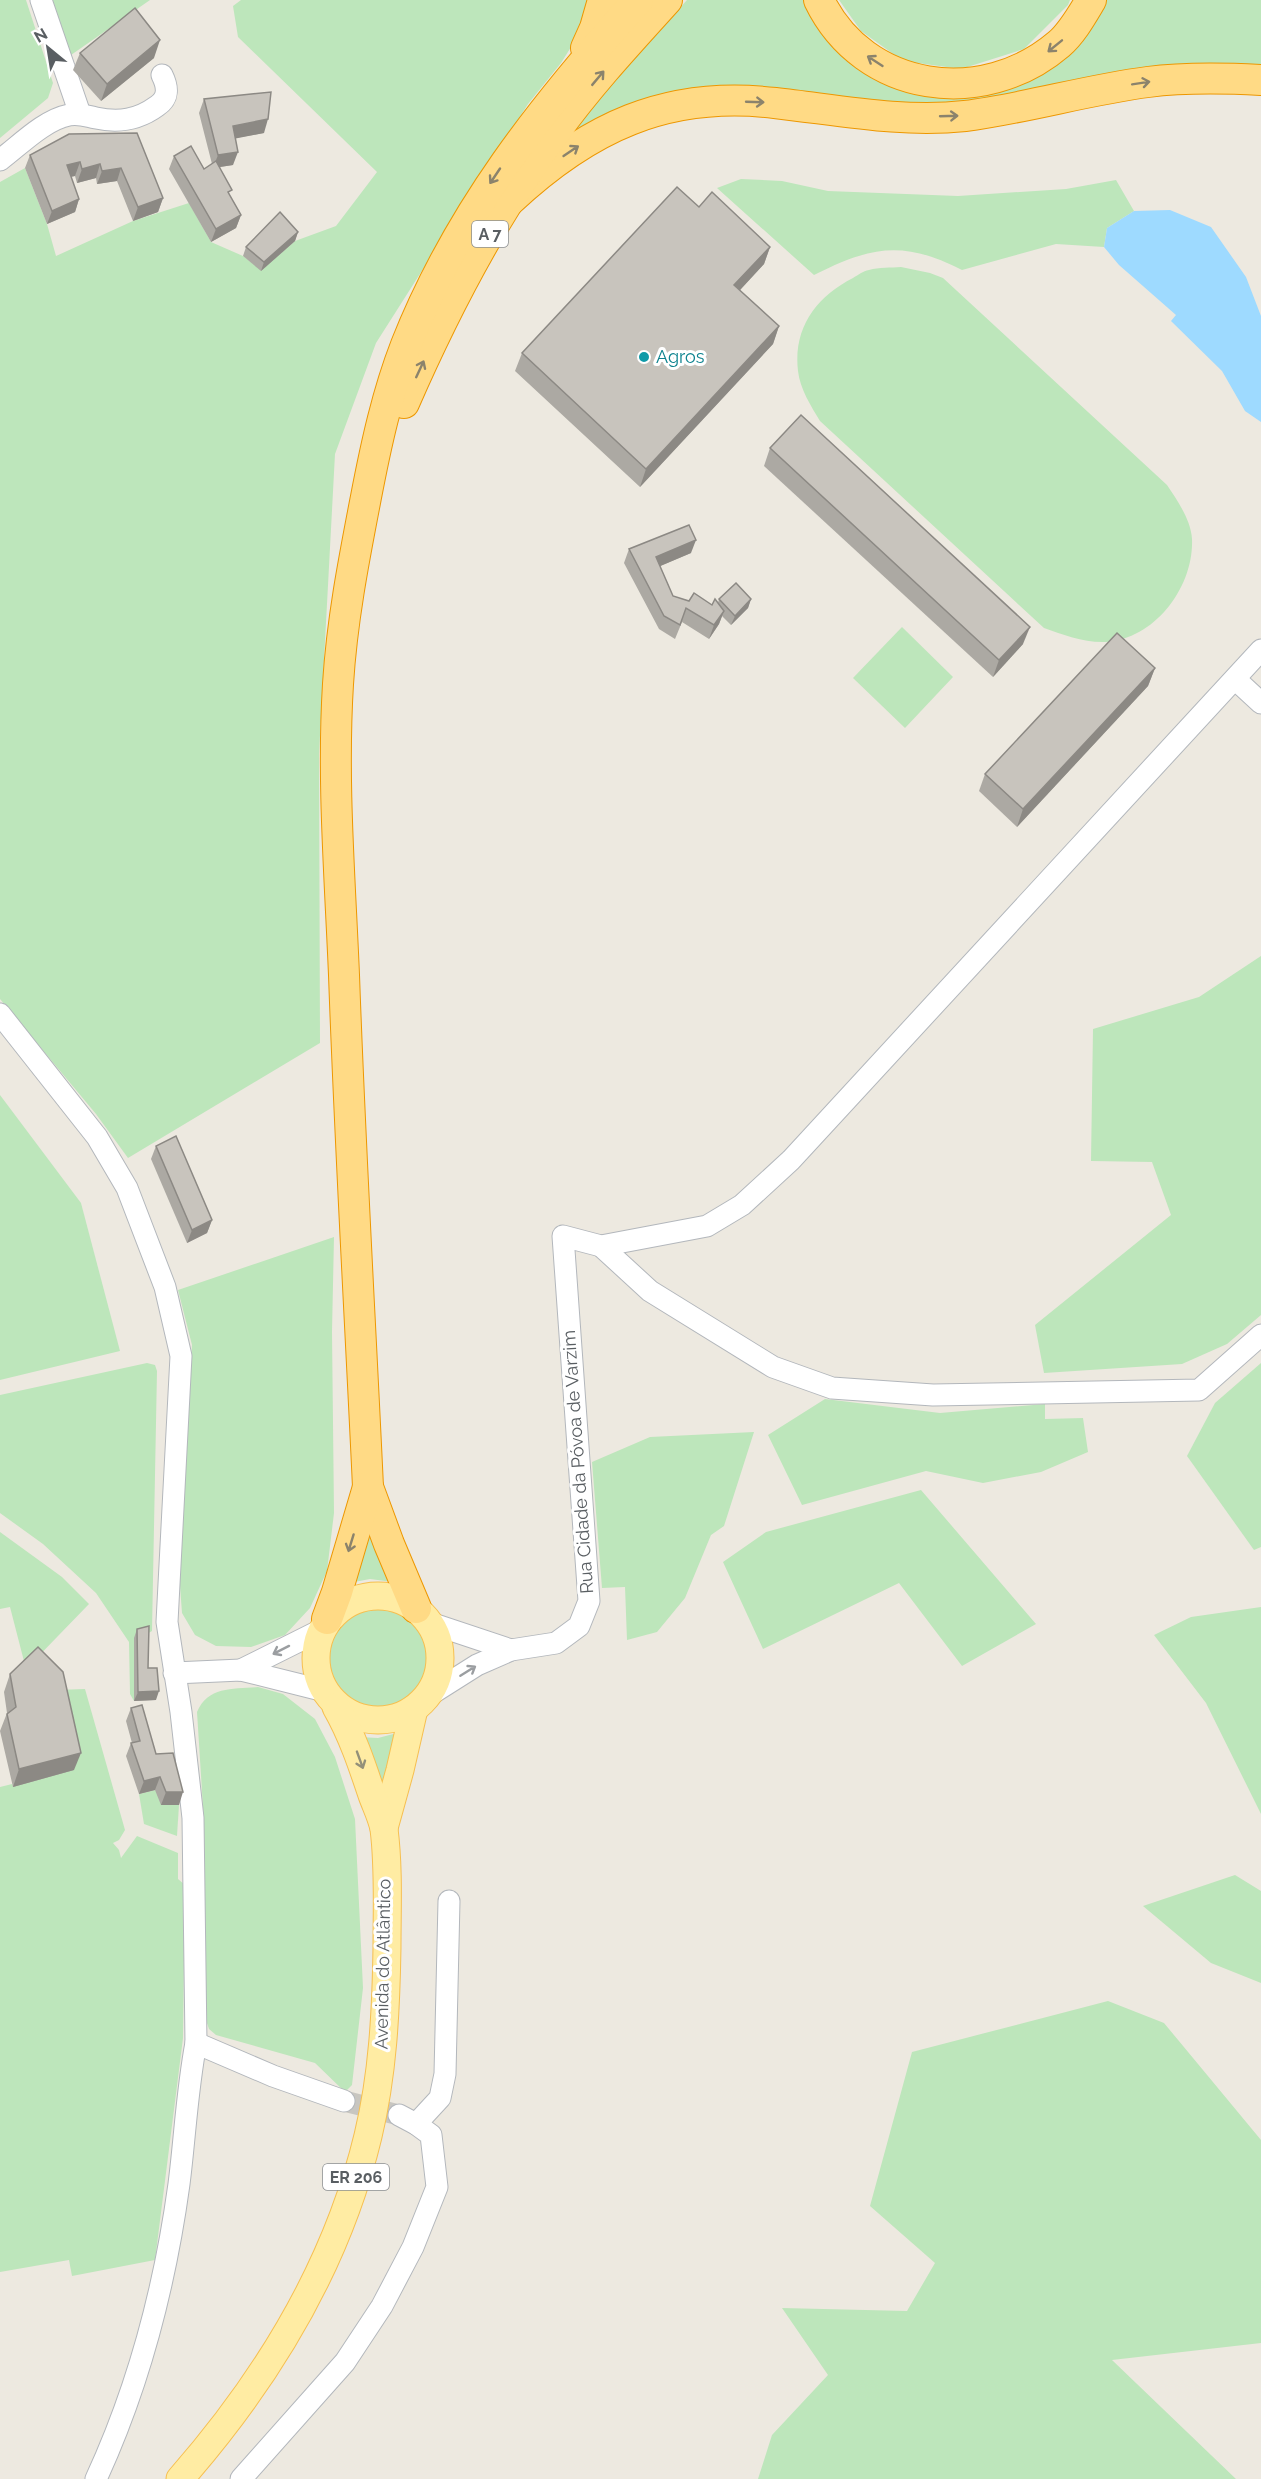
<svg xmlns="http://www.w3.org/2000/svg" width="1261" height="2479" font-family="Raleway,sans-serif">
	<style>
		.green { fill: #bde6bb }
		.water { fill: #9edaff }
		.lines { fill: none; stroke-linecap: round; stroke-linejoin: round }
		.minor-tunnel { stroke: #c8c6c0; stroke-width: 21; stroke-dasharray: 21 10; stroke-linecap: butt }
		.minor-casing { stroke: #b3b7bc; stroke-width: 23 }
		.major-casing { stroke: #f6bf50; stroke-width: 29 }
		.highway-casing { stroke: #ed9700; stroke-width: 32 }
		.minor { stroke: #fff; stroke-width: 21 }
		.major { stroke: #ffeca3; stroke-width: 27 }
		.highway { stroke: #ffda85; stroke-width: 30 }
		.wall { fill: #aca9a3 }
		.shaded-wall { fill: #8c8984 }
		.building { fill: #c8c4bd; stroke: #8c8984; stroke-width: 1.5 }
		.oneway { stroke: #8b836c }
		.oneway2 { stroke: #9b9ea1 }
		.oneway3 { stroke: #939079 }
		.culture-dot { fill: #0f9aa8; stroke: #fff; stroke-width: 2 }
		.labels { text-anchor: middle; stroke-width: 6; stroke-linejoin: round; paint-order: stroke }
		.shield { fill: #fff; stroke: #8b8e91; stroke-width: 1.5 }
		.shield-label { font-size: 16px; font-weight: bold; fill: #595e62 }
		.culture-label { font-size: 18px; fill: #0d838f; stroke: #fff; text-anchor: start }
		.street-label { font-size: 18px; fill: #595e62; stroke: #fff }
	</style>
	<rect width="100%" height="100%" fill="#ede9e0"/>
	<g class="green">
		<path d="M0 0H26L53 83 48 98 0 138Z"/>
		<path d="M48 0H150L71 55Z"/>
		<path d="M241 0H591L583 28 561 63 528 104 376 343 335 454 319 754 320 1043 128 1158 96 1114 0 999V182L25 168 47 224 56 256 133 221 189 203 211 242 243 256 261 270 295 241 336 226 377 172 238 37 233 6Z"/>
		<path d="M687 0H807L837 44 981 90 1100 0H1261V67L925 108 744 88 548 154Z"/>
		<path d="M839 0H1070L1068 5 1024 49 961 69 903 61 861 31Z"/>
		<path d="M741 179 782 181 828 191 958 196 1066 189 1116 180 1134 211 1107 228 1104 247 1056 244 962 270C903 240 872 246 814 275L717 188Z"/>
		<path d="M901 267 930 273 943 278 1167 485C1177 500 1191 520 1192 539 1194 587 1155 639 1106 642 1084 643 1064 635 1044 628L820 421C811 406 800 389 798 371 793 328 816 297 853 278 858 275 863 271 869 270 879 267 891 268 901 267Z"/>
		<path d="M902 627 953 677 905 728 853 678Z"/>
		<path d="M1261 956V1315L1227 1344 1182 1364 1044 1373 1035 1325 1171 1215 1152 1162 1091 1161 1093 1029 1199 997Z"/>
		<path d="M0 1095 81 1203 120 1351 0 1380Z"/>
		<path d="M334 1237 332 1332 334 1513 327 1571 310 1608 285 1635 251 1647 216 1646 195 1635 182 1613 179 1572 192 1345 178 1290Z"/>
		<path d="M147 1363 155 1365 157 1371 152 1631 145 1635 134 1701 130 1694 129 1642 96 1593 43 1544 0 1513V1395Z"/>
		<path d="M1261 1363V1547L1254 1550 1187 1456 1215 1403Z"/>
		<path d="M825 1399 940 1413 1045 1404V1419L1083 1418 1088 1452 1041 1472 983 1483 926 1471 802 1505 768 1435Z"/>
		<path d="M754 1432 724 1526 711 1535 685 1598 657 1632 627 1640 625 1587 602 1588 592 1462 650 1437Z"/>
		<path d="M921 1490 1036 1624 962 1666 899 1583 763 1649 723 1562 766 1532Z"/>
		<path d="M362 1513 393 1582 370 1579 349 1583Z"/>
		<path d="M0 1532 62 1577 89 1604 26 1669 10 1607 0 1609Z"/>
		<path d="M1261 1607V1814L1206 1703 1154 1635 1191 1617Z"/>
		<circle cx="378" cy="1657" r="50"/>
		<path d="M258 1687 283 1694 315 1719 335 1757 355 1819 363 1988 352 2085 345 2092 315 2063 216 2035 209 2029 206 2020 204 1823 197 1712C208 1686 233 1689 258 1687Z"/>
		<path d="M85 1689 125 1830 119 1840 113 1843 119 1850 121 1858 137 1836 178 1853V1879L185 1885 183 2038 155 2260 72 2276 69 2260 0 2272V1787L12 1784 13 1786 56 1690Z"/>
		<path d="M401 1732 384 1794 359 1737 378 1738Z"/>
		<path d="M155 1790 179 1805 177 1836 144 1824 139 1794Z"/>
		<path d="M1235 1875 1261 1891V1983L1211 1963 1143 1906Z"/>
		<path d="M1108 2001 1164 2023 1261 2140V2343L1112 2360 1236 2479H758L772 2435 828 2375 782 2308 907 2311 935 2263 870 2206 912 2052Z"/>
	</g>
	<path class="water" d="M1170 210 1211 227 1246 277 1261 316V422L1245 411 1222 371 1171 321 1176 315 1119 265 1104 247 1107 228 1134 211Z"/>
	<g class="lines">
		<path class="minor-tunnel" d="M344 2101 399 2115"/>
		<defs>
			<g id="minor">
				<path d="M41 0 80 114"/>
				<path d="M0 160C20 145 44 120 69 115 79 113 86 116 96 118 119 123 138 120 157 106 169 98 168 87 162 75"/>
				<path d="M1235 679 1261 703"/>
				<path d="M0 1014 97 1137 127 1188 165 1287 181 1356 167 1622 181 1712 193 1818 196 2043C187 2090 185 2137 179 2184 165 2286 139 2386 96 2479"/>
				<path d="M601 1246 650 1291 773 1367 832 1388 933 1395 1199 1390 1261 1335"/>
				<path d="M430 1623 511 1650"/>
				<path d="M241 1670 321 1630"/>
				<path d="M174 1673 241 1670 325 1691"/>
				<path d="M428 1696 477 1665 511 1650 556 1643 579 1626 589 1601 563 1236 601 1246 707 1226 742 1205 791 1160 1261 650"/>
				<path d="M196 2043 273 2076 344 2101"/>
				<path d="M416 2124 440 2098 445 2074 449 1901"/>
				<path d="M241 2479 345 2362 382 2306 413 2247 437 2187 431 2135 416 2124 399 2115"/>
			</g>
			<g id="major">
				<circle cx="378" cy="1658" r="62"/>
				<path d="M384 1828 400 1770 414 1709"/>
				<path d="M180 2479C266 2381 337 2265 368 2136 383 2074 386 2011 387 1947 387 1909 389 1868 384 1829 382 1818 376 1806 372 1795 362 1765 352 1735 336 1707"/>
			</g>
			<g id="highway">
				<path d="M819 0C864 93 983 109 1059 44 1072 33 1082 15 1091 0"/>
				<path d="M586 48 595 28 603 0"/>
				<path d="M509 201C587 128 666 90 775 103 838 110 902 123 965 116 1027 108 1086 90 1148 82 1186 77 1223 78 1261 80"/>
				<path d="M404 403C445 309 494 215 555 132 589 85 628 43 667 0"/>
				<path d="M416 1608 389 1544 368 1487C360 1316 350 1146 344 975 340 878 332 781 338 684 342 620 354 559 366 497 376 445 387 394 406 345 459 211 543 106 638 0"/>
				<path d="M327 1619 337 1592 368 1487"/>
			</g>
		</defs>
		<use href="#minor" class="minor-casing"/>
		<use href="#major" class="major-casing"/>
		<use href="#highway" class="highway-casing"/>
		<use href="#minor" class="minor"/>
		<use href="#major" class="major"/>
		<use href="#highway" class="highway"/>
	</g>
	<g class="wall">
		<path d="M80 53 154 58 101 101 73 70Z"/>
		<path d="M204 99 264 133 235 138 233 165 220 167 230 196 241 215 236 228 211 242 169 169 174 156 204 169 212 164 199 113Z"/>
		<path d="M137 133 163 198 158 212 133 221 117 181 97 184 96 178 77 183 75 176 71 177 79 199 75 212 47 224 25 168 30 155Z"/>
		<path d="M699 207 770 247 764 264 740 290 779 326 773 344 640 487 515 371 522 353Z"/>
		<path d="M298 232 295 241 261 271 243 256 246 247Z"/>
		<path d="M770 448 1023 644 993 677 764 466Z"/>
		<path d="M629 549 691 553 660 566 673 596 689 601 712 605 718 603 719 599H751L748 608 731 625 722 616 719 624 709 639 682 622 675 639 659 629 624 563Z"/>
		<path d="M1155 668 1148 686 1017 827 979 791 985 774Z"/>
		<path d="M156 1146 212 1220 207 1233 187 1243 151 1159Z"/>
		<path d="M137 1629 148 1668 156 1700 134 1701V1638Z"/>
		<path d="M10 1674 74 1770 13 1787 0 1731 7 1713 4 1692Z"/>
		<path d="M131 1708 156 1754 179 1805H161L155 1790 139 1794 126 1756 131 1743H132L126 1721Z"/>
	</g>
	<g class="shaded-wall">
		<path d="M160 40 154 58 101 101 107 84Z"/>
		<path d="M268 119 264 133 228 140 233 126Z"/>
		<path d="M238 152 233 165 213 168 218 155Z"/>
		<path d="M80 162 75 176 62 178 67 165Z"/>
		<path d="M100 164 96 178 77 183 82 169Z"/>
		<path d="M121 168 117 181 97 184 102 171Z"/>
		<path d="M163 198 158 212 133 221 138 207Z"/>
		<path d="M79 199 75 212 47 224 52 211Z"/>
		<path d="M241 215 236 228 211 242 216 229Z"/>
		<path d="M298 232 295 241 261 271 264 262Z"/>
		<path d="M770 247 764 264 728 303 734 285Z"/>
		<path d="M779 326 773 344 640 487 646 469Z"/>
		<path d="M696 540 691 553 651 570 656 557Z"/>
		<path d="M751 599 748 608 731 625 735 616Z"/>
		<path d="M724 611 719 624 709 639 714 625Z"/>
		<path d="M1030 627 1023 644 993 677 999 660Z"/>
		<path d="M1155 668 1148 686 1017 827 1023 809Z"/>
		<path d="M212 1220 207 1233 187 1243 192 1230Z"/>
		<path d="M159 1691 156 1700 134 1701 138 1692Z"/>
		<path d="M81 1753 74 1770 13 1787 19 1769Z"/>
		<path d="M160 1777 155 1790 139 1794 144 1781Z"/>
		<path d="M166 1792H183L179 1805H161Z"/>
	</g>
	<g class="building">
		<path d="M135 8 160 40 107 84 80 53Z"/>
		<path d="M271 92 268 119 233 126 238 152 218 155 204 99Z"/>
		<path d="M137 133 163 198 138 207 121 168 102 171 100 164 82 169 80 162 67 165 79 199 52 211 30 155 69 134Z"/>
		<path d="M191 146 204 169 216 161 232 190 228 192 241 215 216 229 174 156Z"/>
		<path d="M677 187 699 207 712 192 770 247 734 285 779 326 646 469 522 353Z"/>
		<path d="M280 212 298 232 264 262 246 247Z"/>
		<path d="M801 415 1030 627 999 660 770 448Z"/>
		<path d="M689 525 696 540 656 557 673 596 689 601 694 593 712 605 715 599 724 611 714 625 686 608 680 625 664 616 629 549Z"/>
		<path d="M736 583 751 599 735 616 719 599Z"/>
		<path d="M1117 633 1155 668 1023 809 985 774Z"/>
		<path d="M176 1136 212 1220 192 1230 156 1146Z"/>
		<path d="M149 1626 148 1668H157L159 1691 138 1692 137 1629Z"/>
		<path d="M38 1647 63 1672 81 1753 19 1769 7 1714 16 1707 10 1674Z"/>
		<path d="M142 1705 156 1754 173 1753 183 1792H166L160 1777 144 1781 131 1743 140 1741 131 1708Z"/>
	</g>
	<defs><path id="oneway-shaft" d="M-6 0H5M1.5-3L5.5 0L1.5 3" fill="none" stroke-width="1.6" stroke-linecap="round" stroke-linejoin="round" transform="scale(1.5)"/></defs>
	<g class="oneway">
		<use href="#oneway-shaft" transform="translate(1055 46) rotate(141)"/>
		<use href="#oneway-shaft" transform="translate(875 61) rotate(-147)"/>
		<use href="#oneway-shaft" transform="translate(598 78) rotate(-50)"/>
		<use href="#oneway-shaft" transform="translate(1141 83) rotate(-9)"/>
		<use href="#oneway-shaft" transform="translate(755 102) rotate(2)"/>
		<use href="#oneway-shaft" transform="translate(949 116) rotate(-2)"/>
		<use href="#oneway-shaft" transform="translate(571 151) rotate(-34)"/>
		<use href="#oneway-shaft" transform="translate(495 176) rotate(124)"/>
		<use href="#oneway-shaft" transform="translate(420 369) rotate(-65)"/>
		<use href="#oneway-shaft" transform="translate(351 1543) rotate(107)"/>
	</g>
	<g class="oneway2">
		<use href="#oneway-shaft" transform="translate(281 1650) rotate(153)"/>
		<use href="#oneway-shaft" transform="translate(468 1671) rotate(-32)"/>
	</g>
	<use class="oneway3" href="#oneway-shaft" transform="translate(360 1760) rotate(70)"/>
	<circle class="culture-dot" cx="644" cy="357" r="6"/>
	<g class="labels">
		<g class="shield">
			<rect x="472" y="221" width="36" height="26" rx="4.5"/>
			<rect x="323" y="2164" width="66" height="26" rx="4.5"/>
		</g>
		<g class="shield-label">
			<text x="490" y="240">A 7</text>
			<text x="356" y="2183">ER 206</text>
		</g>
		<g class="culture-label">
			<text x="656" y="363">Agros</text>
		</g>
		<g class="street-label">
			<text transform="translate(578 1462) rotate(-94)" y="6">Rua Cidade da Póvoa de Varzim</text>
			<text transform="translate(383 1964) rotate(-89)" y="6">Avenida do Atlântico</text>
		</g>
	</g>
	<g transform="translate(48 48) rotate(330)" stroke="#ffffff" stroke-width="4.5" paint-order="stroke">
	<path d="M0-4.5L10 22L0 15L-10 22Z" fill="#595e62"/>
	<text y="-9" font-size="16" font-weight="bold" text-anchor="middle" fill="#595e62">N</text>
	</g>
</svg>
